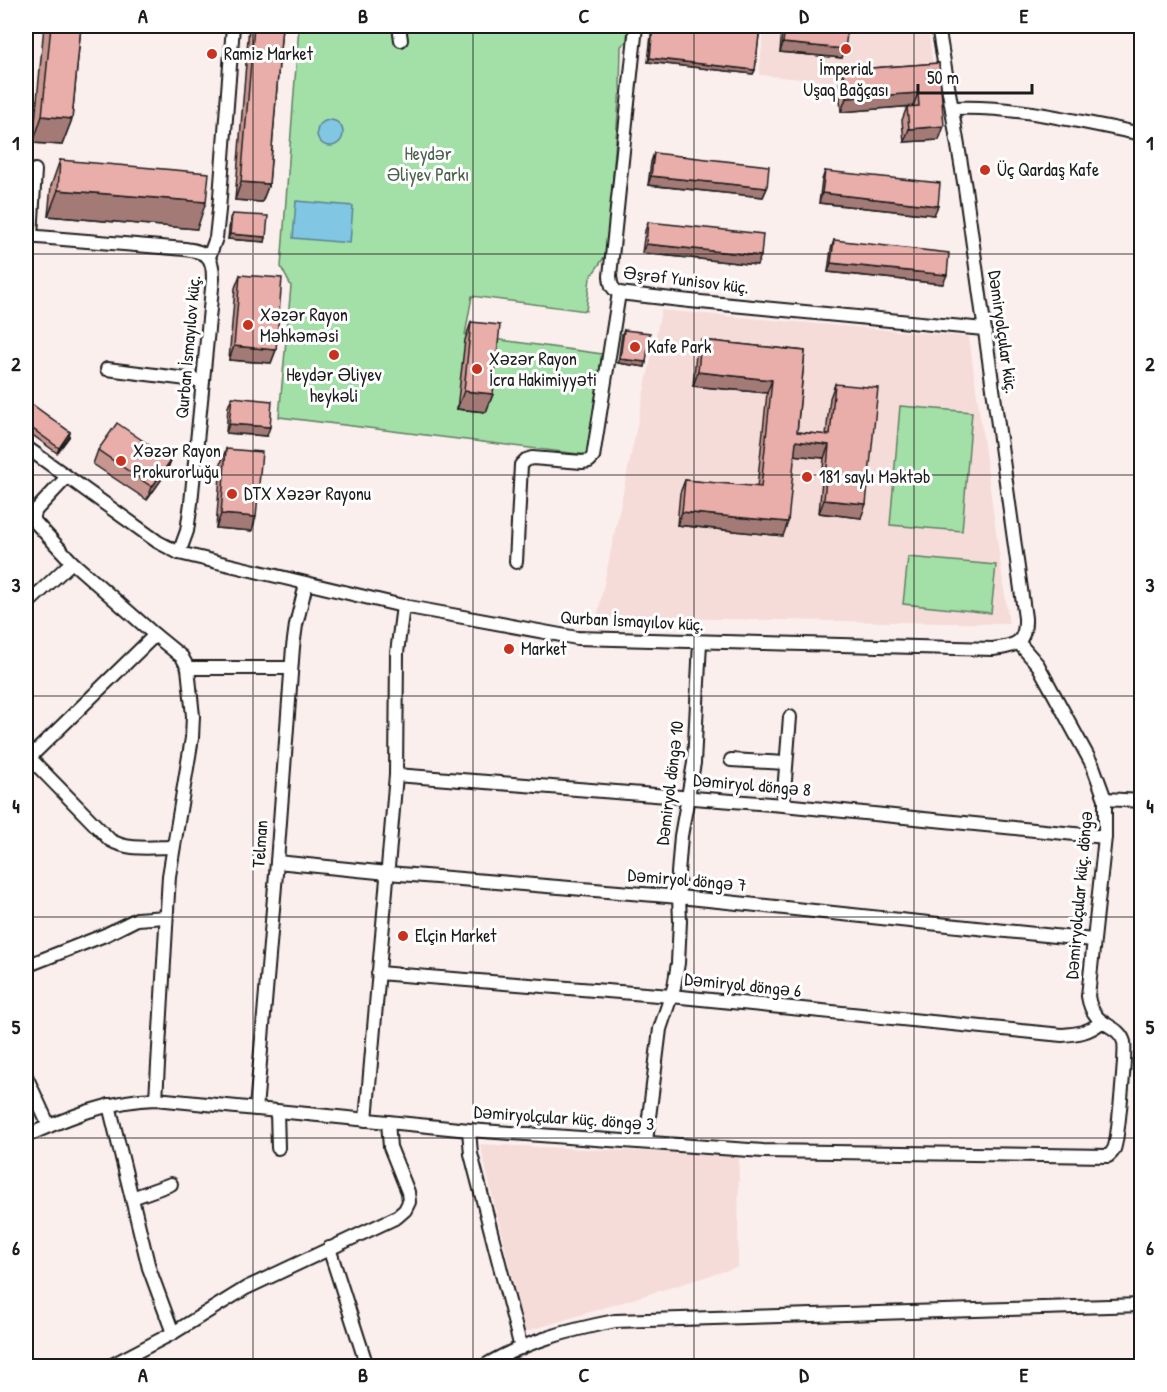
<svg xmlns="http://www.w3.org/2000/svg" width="1167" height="1392" font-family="'Patrick Hand',sans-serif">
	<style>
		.built { fill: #f6dcd9 }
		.green { fill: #a3e0a7; stroke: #607e62; stroke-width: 1.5 }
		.water { fill: #81c6e2; stroke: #598293; stroke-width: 1.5 }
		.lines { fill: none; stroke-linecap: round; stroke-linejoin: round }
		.minor-casing { stroke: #1c1c1c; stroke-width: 16 }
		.minor { stroke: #fff; stroke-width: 12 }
		.wall { fill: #c89691; stroke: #1c1c1c; stroke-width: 1.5 }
		.shaded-wall { fill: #a37a76; stroke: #1c1c1c; stroke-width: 1.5 }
		.building { fill: #e9aea9; stroke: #1c1c1c; stroke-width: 1.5 }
		.grid { fill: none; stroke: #1c1c1c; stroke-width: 1.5; stroke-opacity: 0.55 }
		.poi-dot { fill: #c8321e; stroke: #fff; stroke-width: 2 }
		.labels { text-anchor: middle; stroke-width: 6; stroke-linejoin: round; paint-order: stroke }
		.poi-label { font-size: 18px; fill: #1c1c1c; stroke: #fff; text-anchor: start }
		.park-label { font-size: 18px; fill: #4b614d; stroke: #fff }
		.street-label { font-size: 18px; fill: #1c1c1c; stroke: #fff }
		.neatline { fill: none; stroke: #1c1c1c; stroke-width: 2 }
		.grid-label { font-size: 20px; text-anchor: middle; font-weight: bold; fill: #1c1c1c }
	</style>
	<rect width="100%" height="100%" fill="#fbefee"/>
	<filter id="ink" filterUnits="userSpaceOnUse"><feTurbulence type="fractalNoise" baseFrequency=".0167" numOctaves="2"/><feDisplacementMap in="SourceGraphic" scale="12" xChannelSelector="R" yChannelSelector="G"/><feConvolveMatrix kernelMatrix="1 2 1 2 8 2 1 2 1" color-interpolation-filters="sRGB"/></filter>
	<g filter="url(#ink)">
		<g class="built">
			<path d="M764 26H928L934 73 832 82 759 75Z"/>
			<path d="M661 310 969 337 1009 624 597 617Z"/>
			<path d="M480 1144 739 1156 738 1267 525 1332Z"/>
		</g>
		<g class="green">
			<path d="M299 26H628L627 41 621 46 620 88 607 253 590 278 586 311 472 296 465 335 602 354 587 455 279 417 291 286 281 267Z"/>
			<path d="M900 406 972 412 962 531 890 525Z"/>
			<path d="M908 557 996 565 991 613 903 604Z"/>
		</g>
		<g class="water">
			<circle cx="330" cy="133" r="13"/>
			<path d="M296 201 353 206 350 243 293 238Z"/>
		</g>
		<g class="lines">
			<defs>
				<g id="minor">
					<path d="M399 26 401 40"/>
					<path d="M636 26 610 276C611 284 611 288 619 293L690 301 984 329"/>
					<path d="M952 108C1016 105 1080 122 1142 134"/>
					<path d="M26 236 185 249C206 252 213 255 213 278L191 503 187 531 179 553"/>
					<path d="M31 236 35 170"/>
					<path d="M209 257 216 238 219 210 233 26"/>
					<path d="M107 369 203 381"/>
					<path d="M26 447 158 542 179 553 403 606 577 638 993 649C1016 646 1026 643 1025 618L965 188 938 26"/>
					<path d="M67 477 36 510 33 518 35 522 72 562 155 635 182 657 188 668 193 716 192 738 169 876 156 1099"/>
					<path d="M516 562 521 465 526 460 532 458 582 462 589 461 593 457 619 293"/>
					<path d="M26 605 72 562"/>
					<path d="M188 668H291"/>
					<path d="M26 754 110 840C128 851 153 847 173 847"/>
					<path d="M731 760 786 763"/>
					<path d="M26 761 155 635"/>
					<path d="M396 775 783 805 1105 837"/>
					<path d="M1105 799 1142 801"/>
					<path d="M783 805 790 717"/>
					<path d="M277 862 388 873 679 897 1093 940"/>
					<path d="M26 966 105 935 137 919 166 917"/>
					<path d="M378 973 671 996 1062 1035C1077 1034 1090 1032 1101 1022"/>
					<path d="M26 1076 49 1126"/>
					<path d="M109 1105 149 1268 173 1333"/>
					<path d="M256 1109 277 862 293 647 296 625 306 584"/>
					<path d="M277 1111 278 1148"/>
					<path d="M366 1120 396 775 397 653 403 606"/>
					<path d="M469 1130 471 1154 521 1348"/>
					<path d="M26 1136C67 1118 109 1100 156 1099L469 1130 763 1151 1108 1156C1111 1154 1112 1153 1114 1149 1118 1141 1126 1051 1124 1042 1118 1022 1093 1029 1088 996L1105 837V799L1093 766 1038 665 1018 642"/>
					<path d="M646 1141 660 1029 674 987 678 963 680 921 678 873 681 836 694 763 700 642"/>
					<path d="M132 1198 171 1184"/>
					<path d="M329 1248 367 1366"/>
					<path d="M110 1366 173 1333 246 1288 397 1217 405 1210 409 1202 408 1192 390 1147 388 1122"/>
					<path d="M484 1366C524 1342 569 1330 615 1321L1142 1305"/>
				</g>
			</defs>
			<use href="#minor" class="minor-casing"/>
			<use href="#minor" class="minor"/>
		</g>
		<g class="wall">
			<path d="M44 26H81L72 119 62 145 33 143Z"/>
			<path d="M249 26H282L269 184 262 202 235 200Z"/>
			<path d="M652 26H760L755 70 753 74 648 62Z"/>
			<path d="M784 26H841L842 58 780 52 782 30Z"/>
			<path d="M939 63V140L904 142 902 120 907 107 913 106 841 112 839 84 844 70Z"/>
			<path d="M654 153 767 188 763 197 648 185 651 162Z"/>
			<path d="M60 160 197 229 48 216 51 186Z"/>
			<path d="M825 171 934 215 819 203 822 180Z"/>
			<path d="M232 214 266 237 265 242 228 239 230 218Z"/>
			<path d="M648 222 757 265 642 253 645 231Z"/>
			<path d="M834 240 943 284 828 272 831 249Z"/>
			<path d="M240 275 276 350 271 363 229 360 235 288Z"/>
			<path d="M471 322 493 394 486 412 457 409 465 340Z"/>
			<path d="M624 330 646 362 645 367 618 363 622 334Z"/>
			<path d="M701 340 805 351 797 432 826 435 830 398 835 384 861 518 819 513 824 458 794 455 783 536 677 525 680 493 685 480 757 487 767 393 693 386 696 354Z"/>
			<path d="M232 397 267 436 226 433 228 407Z"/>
			<path d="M26 400 70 432 69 437 57 453 26 430Z"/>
			<path d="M226 449 252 531 216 528 221 463Z"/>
			<path d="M98 450 171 460 166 473 147 500 93 464Z"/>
		</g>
		<g class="shaded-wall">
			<path d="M783 43 845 49 842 58 780 52Z"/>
			<path d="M650 58 755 70 753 74 648 62Z"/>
			<path d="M918 93 913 106 841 112 846 98Z"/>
			<path d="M42 116 72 119 62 145 33 143Z"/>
			<path d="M944 126 939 140 904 142 909 129Z"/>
			<path d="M651 176 767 188 763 197 648 185Z"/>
			<path d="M241 182 269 184 262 202 235 200Z"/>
			<path d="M58 190 206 202 197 229 48 216Z"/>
			<path d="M822 193 938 206 934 215 819 203Z"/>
			<path d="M230 234 266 237 265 242 228 239Z"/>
			<path d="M646 244 761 256 757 265 642 253Z"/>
			<path d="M831 263 947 275 943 284 828 272Z"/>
			<path d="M234 346 276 350 271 363 229 360Z"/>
			<path d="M620 359 646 362 645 367 618 363Z"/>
			<path d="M698 372 772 380 767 393 693 386Z"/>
			<path d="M464 391 493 394 486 412 457 409Z"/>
			<path d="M229 424 270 427 267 436 226 433Z"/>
			<path d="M70 432 69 437 57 453 59 448Z"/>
			<path d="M796 441 829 445 824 458 791 455Z"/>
			<path d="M171 460 166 473 147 500 152 487Z"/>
			<path d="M824 500 866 504 861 518 819 513Z"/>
			<path d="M682 512 788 522 783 536 677 525Z"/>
			<path d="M221 514 256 517 252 531 216 528Z"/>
		</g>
		<g class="building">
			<path d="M51 26H81L72 119 42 116Z"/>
			<path d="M254 26H282L269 184 241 182Z"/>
			<path d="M653 26H760L755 70 650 58Z"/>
			<path d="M785 26H848L845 49 783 43Z"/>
			<path d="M939 63 944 126 909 129 907 107 919 106 918 93 846 98 844 70Z"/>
			<path d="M654 153 769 166 767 188 651 176Z"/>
			<path d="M60 160 209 173 206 202 58 190Z"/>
			<path d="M825 171 940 183 938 206 822 193Z"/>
			<path d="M232 214 268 216 266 237 230 234Z"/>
			<path d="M648 222 763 234 761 256 646 244Z"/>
			<path d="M834 240 949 253 947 275 831 263Z"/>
			<path d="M240 275 282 278 276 350 234 346Z"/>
			<path d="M471 322 500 325 493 394 464 391Z"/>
			<path d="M624 330 650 333 646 362 620 359Z"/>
			<path d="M701 340 805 351 797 432 830 435 835 384 878 388 866 504 824 500 829 445 796 441 788 522 682 512 685 480 761 487 772 380 698 372Z"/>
			<path d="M232 397 272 401 270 427 229 424Z"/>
			<path d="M26 400 70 432 59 448 26 424Z"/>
			<path d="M117 423 171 460 152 487 98 450Z"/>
			<path d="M226 449 262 452 256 517 221 514Z"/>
		</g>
	</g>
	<path class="grid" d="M253 26V1366M473 26V1366M694 26V1366M914 26V1366M26 254H1142M26 475H1142M26 696H1142M26 917H1142M26 1138H1142"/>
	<g class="poi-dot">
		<circle cx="846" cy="49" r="6"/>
		<circle cx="212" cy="54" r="6"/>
		<circle cx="985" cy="170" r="6"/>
		<circle cx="248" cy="325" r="6"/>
		<circle cx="635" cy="347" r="6"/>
		<circle cx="334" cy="355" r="6"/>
		<circle cx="477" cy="369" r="6"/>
		<circle cx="121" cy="461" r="6"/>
		<circle cx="807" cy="477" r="6"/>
		<circle cx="232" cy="494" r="6"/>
		<circle cx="509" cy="649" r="6"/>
		<circle cx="403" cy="936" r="6"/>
	</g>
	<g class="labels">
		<g class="poi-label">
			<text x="224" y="60">Ramiz Market</text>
			<text x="846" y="75" text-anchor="middle">İmperial<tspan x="846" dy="21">Uşaq Bağçası</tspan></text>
			<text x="997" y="176">Üç Qardaş Kafe</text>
			<text x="260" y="321">Xəzər Rayon<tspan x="260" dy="21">Məhkəməsi</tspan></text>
			<text x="647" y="353">Kafe Park</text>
			<text x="489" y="365">Xəzər Rayon<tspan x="489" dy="21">İcra Hakimiyyəti</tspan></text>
			<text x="334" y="381" text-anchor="middle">Heydər Əliyev<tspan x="334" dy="21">heykəli</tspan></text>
			<text x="133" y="457">Xəzər Rayon<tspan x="133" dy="21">Prokurorluğu</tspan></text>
			<text x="819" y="483">181 saylı Məktəb</text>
			<text x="244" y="500">DTX Xəzər Rayonu</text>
			<text x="521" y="655">Market</text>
			<text x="415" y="942">Elçin Market</text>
		</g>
		<g class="park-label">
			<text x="428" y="160">Heydər<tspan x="428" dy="21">Əliyev Parkı</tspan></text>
		</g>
		<g class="street-label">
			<text transform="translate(686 280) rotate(7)" y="6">Əşrəf Yunisov küç.</text>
			<text transform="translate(1003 332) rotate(82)" y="6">Dəmiryolçular küç.</text>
			<text transform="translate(188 347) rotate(-85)" y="6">Qurban İsmayılov küç.</text>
			<text transform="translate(632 621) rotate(3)" y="6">Qurban İsmayılov küç.</text>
			<text transform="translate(670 783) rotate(-83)" y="6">Dəmiryol döngə 10</text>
			<text transform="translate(752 785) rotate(5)" y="6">Dəmiryol döngə 8</text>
			<text transform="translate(260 844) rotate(-86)" y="6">Telman</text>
			<text transform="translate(687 880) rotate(5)" y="6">Dəmiryol döngə 7</text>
			<text transform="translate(1079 895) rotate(-85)" y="6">Dəmiryolçular küç. döngə</text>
			<text transform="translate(743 985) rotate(6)" y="6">Dəmiryol döngə 6</text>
			<text transform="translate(564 1118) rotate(4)" y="6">Dəmiryolçular küç. döngə 3</text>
		</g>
	</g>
	<rect width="1167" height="1392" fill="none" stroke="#fff" stroke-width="66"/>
	<path d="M918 84v9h114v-9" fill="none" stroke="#1c1c1c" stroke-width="3"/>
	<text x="927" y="84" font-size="18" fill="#1c1c1c" stroke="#ffffff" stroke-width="4.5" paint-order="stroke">50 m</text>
	<rect x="33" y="33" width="1101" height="1326" class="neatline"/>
	<g class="grid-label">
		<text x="143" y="23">A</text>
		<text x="363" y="23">B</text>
		<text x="584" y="23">C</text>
		<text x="804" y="23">D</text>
		<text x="1024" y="23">E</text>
		<text x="16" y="150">1</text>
		<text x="1150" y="150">1</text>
		<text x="16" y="371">2</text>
		<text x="1150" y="371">2</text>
		<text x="16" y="592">3</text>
		<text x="1150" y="592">3</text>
		<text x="16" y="813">4</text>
		<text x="1150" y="813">4</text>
		<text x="16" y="1034">5</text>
		<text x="1150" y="1034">5</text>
		<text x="16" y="1255">6</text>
		<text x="1150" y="1255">6</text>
		<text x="143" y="1382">A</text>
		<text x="363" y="1382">B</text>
		<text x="584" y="1382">C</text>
		<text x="804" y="1382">D</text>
		<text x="1024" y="1382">E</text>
	</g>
</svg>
